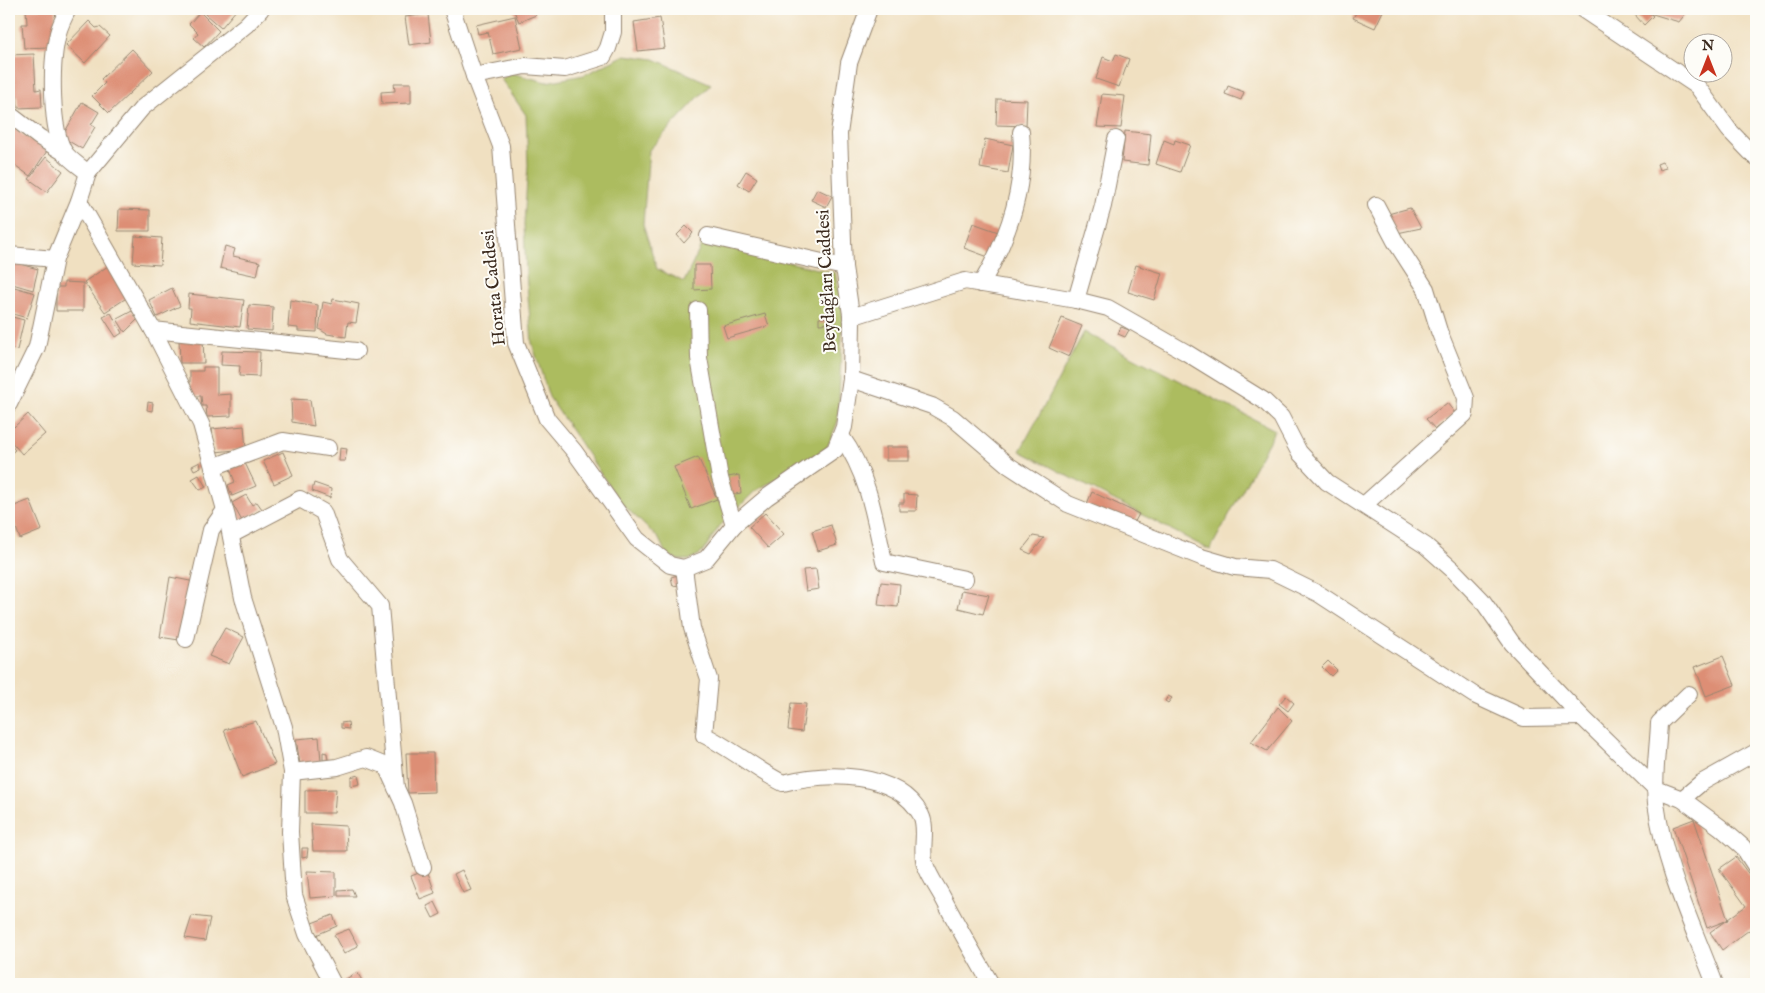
<svg xmlns="http://www.w3.org/2000/svg" width="1765" height="993" font-family="'IM FELL English',serif">
	<style>
		.green { fill: #acbc5f; stroke: #74733e }
		.building { fill: #dd8e74 }
		.lines { fill: none; stroke-linecap: round; stroke-linejoin: round }
		.street-casing { stroke: #968570; stroke-width: 18 }
		.street { stroke: #fff; stroke-width: 16 }
		.labels { text-anchor: middle; stroke-width: 4; stroke-linejoin: round; paint-order: stroke }
		.street-label { font-size: 18px; fill: #3b2a1e; stroke: #fdfcf7 }
	</style>
	<rect width="100%" height="100%" fill="#fdfcf7"/>
	<filter id="ink" filterUnits="userSpaceOnUse"><feTurbulence type="fractalNoise" baseFrequency=".02" numOctaves="2"/><feDisplacementMap in="SourceGraphic" scale="10" xChannelSelector="R" yChannelSelector="G"/><feConvolveMatrix kernelMatrix="1 2 1 2 8 2 1 2 1" color-interpolation-filters="sRGB"/></filter>
	<filter id="wash" filterUnits="userSpaceOnUse"><feTurbulence type="fractalNoise" baseFrequency=".0096" numOctaves="4" result="noise"/><feDisplacementMap in="SourceGraphic" scale="20" xChannelSelector="R" yChannelSelector="G"/><feGaussianBlur stdDeviation="1.12" result="paint"/><feColorMatrix in="noise" values="0 0 0 0 0 0 0 0 0 0 0 0 0 0 0 0 0 1.4 0 .05"/><feComposite in="paint" operator="in"/></filter>
	<g filter="url(#wash)">
		<rect width="100%" height="100%" fill="#f0e0c1"/>
		<g class="green">
			<path d="M625 55 654 59 711 84 649 150 643 224 657 269 684 282 703 242 835 273 843 312 838 421 827 448 754 492 719 527 702 553 689 560H678L666 554 659 539 620 502 549 397 532 343 526 274 524 224 528 165 526 115 501 79 511 73 546 82 584 75Z"/>
			<path d="M1084 332 1275 430 1210 550 1020 451Z"/>
		</g>
		<g id="blocks">
			<g class="building">
				<path d="M26 9H55L56 22 49 47 24 48 22 24H27Z"/>
				<path d="M209 9H237L221 28 205 14Z"/>
				<path d="M513 9H533L536 15 519 22Z"/>
				<path d="M1358 9 1383 11 1375 28 1353 18Z"/>
				<path d="M1641 9H1645L1653 16 1644 25 1634 14Z"/>
				<path d="M1647 9H1689L1679 22 1646 12Z"/>
				<path d="M200 12 219 31 204 47 194 38 198 33 189 24Z"/>
				<path d="M428 14 431 42 409 45 405 17Z"/>
				<path d="M515 16 522 48 493 54 488 32 478 34 476 25Z"/>
				<path d="M660 18 665 48 638 51 634 22Z"/>
				<path d="M89 21 96 28 100 27 110 36 85 63 66 45Z"/>
				<path d="M132 49 153 71 109 113 92 96 105 83 101 79Z"/>
				<path d="M34 54 36 90 41 89 42 107 18 108 17 96H9V55Z"/>
				<path d="M1116 54 1129 59 1119 87 1096 79 1103 57 1113 61Z"/>
				<path d="M394 83H411V103L382 104 381 92 395 91Z"/>
				<path d="M1228 86 1244 92 1241 100 1225 94Z"/>
				<path d="M1102 94 1125 96 1121 128 1097 127Z"/>
				<path d="M997 99 1027 100 1026 126 996 125Z"/>
				<path d="M82 102 99 112 91 125 95 127 82 149 62 137Z"/>
				<path d="M9 125 47 151 30 176 9 161Z"/>
				<path d="M1125 131 1151 134 1148 165 1122 162Z"/>
				<path d="M985 139 1013 145 1008 173 980 168Z"/>
				<path d="M1164 140 1174 144 1175 140 1190 145 1180 172 1156 164Z"/>
				<path d="M46 157 63 171 47 192 29 179Z"/>
				<path d="M1662 162 1666 168 1659 170 1657 164Z"/>
				<path d="M746 171 757 178 749 191 738 184Z"/>
				<path d="M817 189 832 196 826 207 811 200Z"/>
				<path d="M1410 208 1421 228 1397 233 1388 214Z"/>
				<path d="M119 209 150 210V231H118Z"/>
				<path d="M973 223 1001 233 991 258 964 248Z"/>
				<path d="M686 226 693 233 684 243 677 235Z"/>
				<path d="M135 236 162 238 160 265 133 263Z"/>
				<path d="M225 246 235 249 233 256 260 262 257 276 220 268Z"/>
				<path d="M9 261 38 269 33 290 9 283Z"/>
				<path d="M694 265H710L711 289 694 290Z"/>
				<path d="M1136 265 1162 273 1154 300 1128 292Z"/>
				<path d="M108 266 128 297 105 312 84 282Z"/>
				<path d="M64 282 83 283V311H56V287H64Z"/>
				<path d="M11 286 35 293 27 318 9 313Z"/>
				<path d="M172 288 180 306 157 317 149 300Z"/>
				<path d="M189 294 244 300 240 327 190 321 191 308H188Z"/>
				<path d="M333 299 359 304 356 323 348 322 346 337 327 334 319 329 323 302 332 304Z"/>
				<path d="M290 300 318 305 317 332 298 331V328L288 327Z"/>
				<path d="M249 305 273 307 272 331 247 329Z"/>
				<path d="M132 311 138 319 125 332 117 319Z"/>
				<path d="M111 313 122 333 116 337 103 317Z"/>
				<path d="M765 314 769 326 727 338 723 326Z"/>
				<path d="M9 316 24 320 17 350 9 348Z"/>
				<path d="M835 317V323L819 324V318Z"/>
				<path d="M1062 318 1082 326 1069 357 1049 348Z"/>
				<path d="M1121 327 1129 330 1125 337 1118 334Z"/>
				<path d="M203 338 204 363H180L179 339Z"/>
				<path d="M222 351 260 352 259 377 239 376 240 366 221 365Z"/>
				<path d="M203 367H217V395L231 394V416L207 417 206 406H202L201 396H190V371H203Z"/>
				<path d="M291 399 310 400 314 426 292 422Z"/>
				<path d="M148 402 153 403 152 411 147 410Z"/>
				<path d="M1447 403 1455 413 1435 429 1426 419Z"/>
				<path d="M28 414 45 434 22 454 9 439V422L14 427Z"/>
				<path d="M244 426 246 449 215 452 212 429Z"/>
				<path d="M9 443 15 450 9 455Z"/>
				<rect x="886" y="447" width="23" height="14"/>
				<path d="M340 448 347 449 345 461H339Z"/>
				<path d="M283 452 293 475 274 484 263 461Z"/>
				<path d="M698 457 717 499 691 509 674 467Z"/>
				<path d="M200 462 201 467 194 470 192 466Z"/>
				<path d="M245 463 256 486 232 496 228 485 235 482 230 469Z"/>
				<path d="M199 475 206 487 200 490 192 479Z"/>
				<path d="M739 475 741 493 730 495 728 477Z"/>
				<path d="M314 483 331 489 330 498 312 491Z"/>
				<path d="M1092 492 1139 514 1132 527 1086 506Z"/>
				<path d="M904 494 917 495 916 511H899V503H904Z"/>
				<path d="M246 495 252 505 257 502 262 509 242 521 232 503Z"/>
				<path d="M30 500 42 530 20 539 9 508Z"/>
				<path d="M765 513 784 534 768 548 749 527Z"/>
				<path d="M831 525 837 545 818 551 812 531Z"/>
				<path d="M1033 536 1044 538 1031 554 1022 550Z"/>
				<path d="M816 569 819 589 806 591 803 570Z"/>
				<path d="M682 574 684 584 673 586 671 577Z"/>
				<path d="M170 577 195 582 185 641 160 637Z"/>
				<path d="M881 582 900 584 898 607 878 605Z"/>
				<path d="M962 590 989 595 983 614 958 608Z"/>
				<path d="M225 628 244 637 229 664 209 656Z"/>
				<path d="M1723 656 1735 685 1706 696 1695 667Z"/>
				<path d="M1328 661 1337 670 1331 676 1322 667Z"/>
				<path d="M1168 696 1172 698 1168 703 1165 701Z"/>
				<path d="M1286 696 1294 703 1288 711 1279 704Z"/>
				<path d="M791 703 806 704 802 732 788 730Z"/>
				<path d="M1278 707 1292 721 1267 751 1251 742Z"/>
				<path d="M256 721 275 764 242 777 224 730Z"/>
				<path d="M348 722 349 729 341 728V723Z"/>
				<path d="M319 737 321 761 300 764 296 739Z"/>
				<path d="M323 752 327 753 328 760H323Z"/>
				<path d="M406 753H433L434 792 408 793Z"/>
				<path d="M358 775 360 784 351 786V777Z"/>
				<path d="M336 789 334 813H305V790Z"/>
				<path d="M1694 819 1728 920 1707 928 1673 827Z"/>
				<path d="M311 824 346 826 347 851H313Z"/>
				<path d="M302 848H308L307 857 302 858Z"/>
				<path d="M1736 857 1756 884V925L1722 950 1710 932 1746 906 1719 869Z"/>
				<path d="M427 870 435 893 420 899 411 876Z"/>
				<path d="M462 870 471 890 463 893 454 874Z"/>
				<path d="M307 871 336 872V896L310 898Z"/>
				<path d="M352 889 355 896H338V890Z"/>
				<path d="M435 902 441 914 433 918 427 906Z"/>
				<path d="M333 915 337 926 316 935 312 923Z"/>
				<path d="M192 916 210 918 205 941 185 938Z"/>
				<path d="M349 929 358 946 344 954 334 935Z"/>
				<path d="M357 972 364 984H345L343 981Z"/>
			</g>
		</g>
	</g>
	<g filter="url(#ink)">
		<use href="#blocks" fill-opacity="0" stroke="#968570" stroke-width="1"/>
		<g class="lines">
			<defs>
				<g id="street">
					<path d="M68 9C64 18 58 28 57 38 51 64 50 130 65 153 70 160 81 167 88 173"/>
					<path d="M452 9 474 76 501 146 516 343 547 419 574 451 637 539 670 565 684 568"/>
					<path d="M1582 9 1697 86 1729 130 1756 158"/>
					<path d="M474 76 525 66 565 69 603 57 608 48 613 32V9"/>
					<path d="M9 114 39 137 65 153"/>
					<path d="M79 201 153 330 201 424 227 517 243 598 284 727 292 772 290 832 294 895 307 934 333 984"/>
					<path d="M708 236 844 267"/>
					<path d="M9 255 55 259"/>
					<path d="M981 284C1008 239 1026 186 1021 132"/>
					<path d="M1076 300 1103 206 1116 139"/>
					<path d="M698 310 699 358 720 478 734 525"/>
					<path d="M851 317 965 281 1076 300 1108 308 1187 353 1263 400 1281 417 1299 452 1327 482 1426 546 1453 570 1482 600 1512 643 1582 717 1656 789 1682 799 1720 827 1743 847 1756 867"/>
					<path d="M153 330 356 351"/>
					<path d="M851 379 932 406 953 418 1008 465 1068 504 1201 557 1235 567 1270 570 1319 594 1474 695 1524 718 1582 717"/>
					<path d="M9 404 37 347 55 259 79 201 88 173 142 108 246 25 261 9"/>
					<path d="M841 436C868 473 875 518 884 562L965 579"/>
					<path d="M213 467 283 441 328 448"/>
					<path d="M1364 505 1465 414 1466 398 1439 331 1426 289 1395 241 1376 205"/>
					<path d="M231 535 300 499 323 512 340 559 380 606 396 788"/>
					<path d="M684 568 706 559 734 525 767 497 835 450 844 427 851 379 852 321 844 267 839 134 849 63 869 9"/>
					<path d="M684 568 692 628 709 679 704 735C732 749 755 769 783 783 826 772 896 770 921 815 928 829 920 850 925 864 929 876 937 887 943 898 958 927 975 956 991 984"/>
					<path d="M186 639 211 530 225 510"/>
					<path d="M1689 694 1659 723C1658 749 1653 778 1656 803 1664 866 1693 926 1715 984"/>
					<path d="M292 772 337 767 366 758 386 766 403 803 423 867"/>
					<path d="M1682 799 1701 783 1756 752"/>
				</g>
			</defs>
			<use href="#street" class="street-casing"/>
			<use href="#street" class="street"/>
		</g>
	</g>
	<g class="labels">
		<g class="street-label">
			<text transform="translate(826 281) rotate(-93)" y="6">Beydağları Caddesi</text>
			<text transform="translate(493 288) rotate(-96)" y="6">Horata Caddesi</text>
		</g>
	</g>
	<rect width="1765" height="993" fill="none" stroke="#fdfcf7" stroke-width="30"/>
	<g transform="translate(1708 58)"><circle r="24" fill="#fdfcf7" stroke="#afa8a0"/>
	<path d="M0-4L9 19L0 12L-9 19Z" fill="#c8321e"/>
	<text y="-8" font-size="14" font-weight="bold" text-anchor="middle" fill="#3b2a1e">N</text>
	</g>
</svg>
